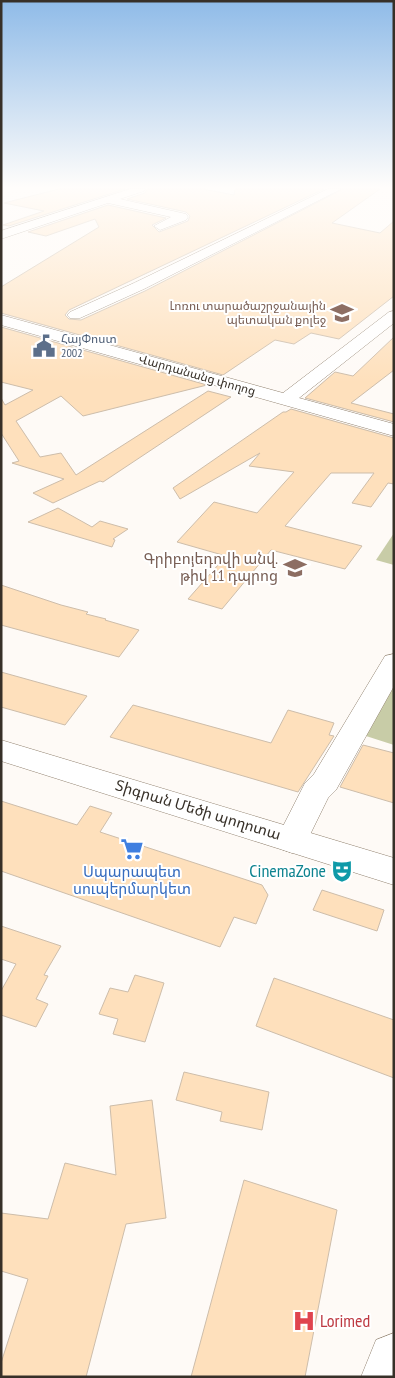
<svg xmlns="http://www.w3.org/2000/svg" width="395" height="1378" font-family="'PT Sans Narrow','Noto Sans Armenian',sans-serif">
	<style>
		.green { fill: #c8cca7 }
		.building { fill: #fee0bc; stroke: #cdbdaa }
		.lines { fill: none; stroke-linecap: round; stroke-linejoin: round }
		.minor-casing { stroke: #928371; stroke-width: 1 }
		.major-casing { stroke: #928371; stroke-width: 1 }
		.minor { fill: #fff; fill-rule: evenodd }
		.major { fill: #fff; fill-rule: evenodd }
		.labels { text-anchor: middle; stroke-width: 4; stroke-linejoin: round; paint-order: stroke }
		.far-education-label { font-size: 12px; fill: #785e54; stroke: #fff; text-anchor: end }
		.far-service-label { font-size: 12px; fill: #4e5e75; stroke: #fff; text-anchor: start }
		.far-street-label { font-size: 12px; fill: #373028; stroke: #fff }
		.education-label { font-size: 15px; fill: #785e54; stroke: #fff; text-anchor: end }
		.street-label { font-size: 15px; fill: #373028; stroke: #fff }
		.shop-label { font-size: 15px; fill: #366cbe; stroke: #fff }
		.near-culture-label { font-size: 18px; fill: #0d838f; stroke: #fff; text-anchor: end }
		.near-health-label { font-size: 18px; fill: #be3a42; stroke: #fff; text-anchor: start }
	</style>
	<rect width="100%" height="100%" fill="#fefaf6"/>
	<g class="green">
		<path d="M394 533V565L376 560Z"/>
		<path d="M394 685V745L366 736Z"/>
	</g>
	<g class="building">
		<path d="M59 189H125L9 226 3 225 44 211 4 203Z"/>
		<path d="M147 189H203L234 195 235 189H324L69 310 65 315 69 319 81 320 145 291 343 189H380L332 223 380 233 394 221V296L339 339 311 333 294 344 275 340 223 375 1 313V287L99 227 95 219 46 236 28 232 108 205 166 218 152 225 159 232 188 221 190 216 186 212 127 199 145 193Z"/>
		<path d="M1 327 207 385 83 416 61 396 16 421 40 457 61 453 76 475 208 391 231 397 103 482 100 481 53 503 33 493 64 479 12 463 19 461 1 433V398L5 405 33 390 1 382Z"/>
		<path d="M394 337V370L351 403 394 414V422L305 398 335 372 353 376Z"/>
		<path d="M291 409 394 438V484L388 483 371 507 352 503 374 473H331L285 526 362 546 345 569 271 550 222 609 188 599 226 556 177 542 214 502 257 513 294 472 249 466 260 453 180 499 173 488 283 412H286Z"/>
		<path d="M58 508 92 527 100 521 128 529 113 539 115 540 112 547 28 522Z"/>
		<path d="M1 585 61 605 88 612 86 614 106 619 105 620 139 630 119 657 1 625Z"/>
		<path d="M1 672 87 696 65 725 1 707Z"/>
		<path d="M133 705 271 743 288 710 334 723 329 735 334 736 298 792 110 737Z"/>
		<path d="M363 745 394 753V803L340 787Z"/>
		<path d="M1 801 77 825 90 806 112 813 100 832 262 885 268 895 256 924 234 917 220 947 1 871Z"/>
		<path d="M322 890 384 910 377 931 313 910Z"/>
		<path d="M1 926 61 946 44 975 48 976 36 999 48 1004 36 1027 1 1015V991L16 964 1 959Z"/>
		<path d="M135 975 164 983 145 1042 113 1034 118 1019 99 1014 110 988 128 992Z"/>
		<path d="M274 978 394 1020V1078L256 1026Z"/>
		<path d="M184 1072 269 1092 262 1130 220 1121 222 1112 176 1100Z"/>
		<path d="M152 1100 166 1218 126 1224 86 1377H1V1363L28 1279 1 1271V1213L48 1219 65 1163 116 1175 110 1106Z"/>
		<path d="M244 1180 337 1210 305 1377H191Z"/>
	</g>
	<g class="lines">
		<defs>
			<g id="minor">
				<path d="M130 189H145L144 191 120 199 186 214 188 217 186 220 160 230 154 226 171 217 108 203 1 239V231Z"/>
				<path d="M328 189H341L144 289 80 318H70L67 315 70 312 134 283Z"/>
				<path d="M394 311V323L299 398 394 424V436L1 325V315L283 393 389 312Z"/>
				<path d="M394 654V686L336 790 328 798 303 849 292 853 281 849 276 840 305 783 314 774 385 656Z"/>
				<path d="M394 1333V1377H361L376 1340Z"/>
			</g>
			<path id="major" d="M1 740 394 858V885L1 761Z"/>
		</defs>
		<use href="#minor" class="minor-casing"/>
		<use href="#major" class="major-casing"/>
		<use href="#minor" class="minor"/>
		<use href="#major" class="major"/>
	</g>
	<linearGradient id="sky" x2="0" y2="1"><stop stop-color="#8fbbe8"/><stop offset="0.49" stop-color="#fffdfb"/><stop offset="1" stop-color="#fffdfb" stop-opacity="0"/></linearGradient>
	<rect width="395" height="382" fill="url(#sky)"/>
	<defs>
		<symbol id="university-bare" viewBox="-9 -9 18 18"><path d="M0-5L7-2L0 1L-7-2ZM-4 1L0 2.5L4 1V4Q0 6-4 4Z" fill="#8d6e63" stroke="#fff" stroke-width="2.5" paint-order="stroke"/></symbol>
		<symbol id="civic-bare" viewBox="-9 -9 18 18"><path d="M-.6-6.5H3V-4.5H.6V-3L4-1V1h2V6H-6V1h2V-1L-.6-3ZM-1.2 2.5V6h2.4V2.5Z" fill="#5c6f8a" stroke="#fff" stroke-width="2.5" paint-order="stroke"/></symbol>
		<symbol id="school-bare" viewBox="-9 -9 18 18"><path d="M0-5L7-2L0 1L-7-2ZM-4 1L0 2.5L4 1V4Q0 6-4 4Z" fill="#8d6e63" stroke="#fff" stroke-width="2.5" paint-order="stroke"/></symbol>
		<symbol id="supermarket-bare" viewBox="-9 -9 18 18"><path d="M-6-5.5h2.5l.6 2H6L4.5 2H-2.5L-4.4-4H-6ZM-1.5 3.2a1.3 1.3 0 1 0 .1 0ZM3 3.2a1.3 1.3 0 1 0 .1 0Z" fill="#3f7fe0" stroke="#fff" stroke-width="2.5" paint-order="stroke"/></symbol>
		<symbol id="theatre-bare" viewBox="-9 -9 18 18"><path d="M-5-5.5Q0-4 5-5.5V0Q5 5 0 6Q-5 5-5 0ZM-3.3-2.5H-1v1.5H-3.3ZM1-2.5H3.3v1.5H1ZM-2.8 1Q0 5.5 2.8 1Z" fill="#0f9aa8" stroke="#fff" stroke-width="2.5" paint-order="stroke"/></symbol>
		<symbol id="hospital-bare" viewBox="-9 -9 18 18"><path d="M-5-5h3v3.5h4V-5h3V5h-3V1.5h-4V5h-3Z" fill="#e0444e" stroke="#fff" stroke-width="2.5" paint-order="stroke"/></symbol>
	</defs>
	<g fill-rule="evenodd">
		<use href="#university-bare" x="326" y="297" width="32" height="32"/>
		<use href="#civic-bare" x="28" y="330" width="32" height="32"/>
		<use href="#school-bare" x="279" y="552" width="32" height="32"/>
		<use href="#supermarket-bare" x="116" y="833" width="32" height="32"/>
		<use href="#theatre-bare" x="326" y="855" width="32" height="32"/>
		<use href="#hospital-bare" x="288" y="1305" width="32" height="32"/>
	</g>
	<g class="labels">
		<g class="far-education-label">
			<text x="326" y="310">Լոռու տարածաշրջանային<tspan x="326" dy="14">պետական քոլեջ</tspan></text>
		</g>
		<g class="far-service-label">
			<text x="61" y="343">ՀայՓոստ<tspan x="61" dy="14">2002</tspan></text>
		</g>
		<g class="far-street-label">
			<text transform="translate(197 375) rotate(16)" y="4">Վարդանանց փողոց</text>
		</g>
		<g class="education-label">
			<text x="278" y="564">Գրիբոյեդովի անվ.<tspan x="278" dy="17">թիվ 11 դպրոց</tspan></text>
		</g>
		<g class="street-label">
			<text transform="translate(198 810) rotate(17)" y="5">Տիգրան Մեծի պողոտա</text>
		</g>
		<g class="shop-label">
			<text x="132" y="877">Սպարապետ<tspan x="132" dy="17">սուպերմարկետ</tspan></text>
		</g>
		<g class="near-culture-label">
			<text x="326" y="877">CinemaZone</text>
		</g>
		<g class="near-health-label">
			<text x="320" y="1327">Lorimed</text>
		</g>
	</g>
	<rect width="395" height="1378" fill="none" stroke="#373028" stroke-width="5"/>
</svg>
